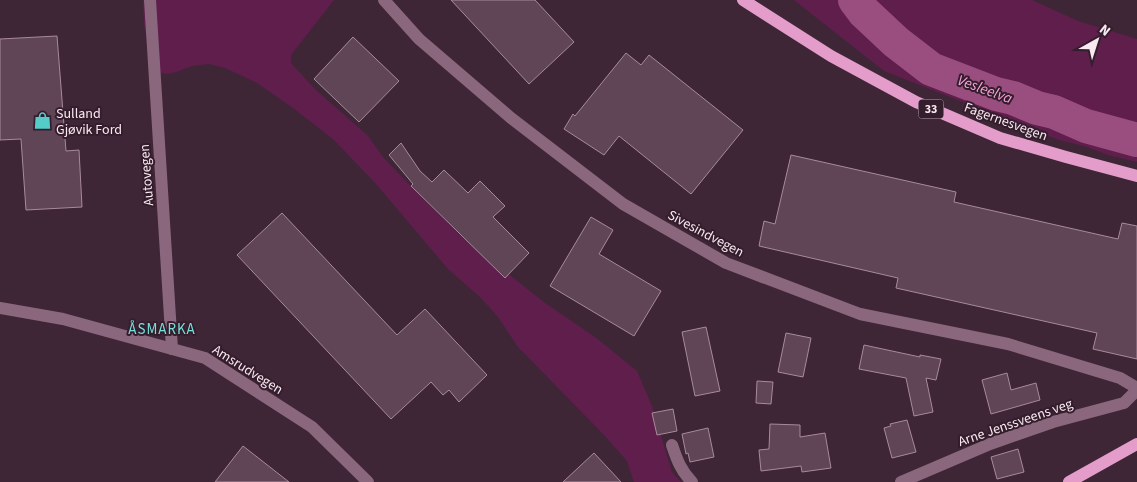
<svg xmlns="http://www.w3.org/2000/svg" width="1137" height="482" font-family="'Source Sans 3',sans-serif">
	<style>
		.green { fill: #5f1e4c }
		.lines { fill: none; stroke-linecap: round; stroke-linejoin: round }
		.river { stroke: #9a4e80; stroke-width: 34 }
		.building { fill: #604556; stroke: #a88a9c }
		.minor { stroke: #8a677d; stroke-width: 12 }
		.major { stroke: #e49dca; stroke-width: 12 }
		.labels { text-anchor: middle; stroke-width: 4; stroke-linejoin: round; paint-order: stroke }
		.shield { fill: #341d2c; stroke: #beabb7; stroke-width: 1 }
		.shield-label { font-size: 12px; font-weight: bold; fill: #f9e8f2 }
		.poi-label { font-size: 14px; fill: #f9e8f2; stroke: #341d2c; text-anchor: start }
		.street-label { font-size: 14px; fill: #f9e8f2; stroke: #341d2c }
		.water-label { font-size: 15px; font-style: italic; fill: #f9a5db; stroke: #341d2c }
		.neighbourhood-label { font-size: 15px; letter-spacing: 1px; fill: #75e0db; stroke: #341d2c }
	</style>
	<rect width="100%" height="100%" fill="#3f2636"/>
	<g class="green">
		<path d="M143 0H334L291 55V63L315 89 368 136 383 157 425 201 462 237 545 303 595 337 637 371 652 406 672 472 681 482H634L627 461 604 435 518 347 498 317 481 298 448 269 376 184 334 140 293 108 257 83 225 68 209 64 192 66 176 72 167 74 159 72 150 58 144 24Z"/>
		<path d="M794 0H1032L1078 21 1137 39V162L1108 155 1084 146 1059 140 884 71Z"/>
	</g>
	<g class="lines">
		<path class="river" d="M855 0 864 12 896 42 931 69 996 94 1013 98 1037 108 1054 112 1086 126 1137 140"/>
	</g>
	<g class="building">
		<path d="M451 0H535L574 42 529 84Z"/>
		<path d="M57 36 66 151 79 150 82 207 26 210 21 139 0 140V39Z"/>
		<path d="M353 37 399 81 359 122 314 79Z"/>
		<path d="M626 53 641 65 649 55 743 130 691 194 619 136 604 155 564 129 573 114 575 116Z"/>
		<path d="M401 143 420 171 432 182 444 170 468 193 480 181 505 206 493 217 529 253 505 278 411 186 413 184 389 155Z"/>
		<path d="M791 155 956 192 954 202 1118 239 1122 223 1137 226V359L1093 349 1097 333 896 288 898 278 759 246 764 221 775 224Z"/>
		<path d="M282 213 397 335 425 309 487 375 459 402 449 390 443 395 431 382 391 419 237 255Z"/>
		<path d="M591 217 613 230 599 254 661 291 634 336 550 286Z"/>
		<path d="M706 327 720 391 695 396 682 332Z"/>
		<path d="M786 333 811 338 803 377 778 372Z"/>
		<path d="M864 345 920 357V355L941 359 936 380 926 378 933 412 914 416 906 378 859 369Z"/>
		<path d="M1007 373 1011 390 1036 383 1040 400 991 414 982 380Z"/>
		<path d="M757 381 773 382 771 404 756 403Z"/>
		<path d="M673 409 677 431 657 435 652 413Z"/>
		<path d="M907 420 916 452 892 458 884 428 891 426 890 424Z"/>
		<path d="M770 424 800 425V437L825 433 831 468 802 472 801 466 761 471 759 450 769 449Z"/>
		<path d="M708 428 714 457 690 462 688 453 686 454 682 434Z"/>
		<path d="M243 446 289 482H215Z"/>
		<path d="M1018 449 1024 472 997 479 991 457Z"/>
		<path d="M594 453 621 482H563Z"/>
	</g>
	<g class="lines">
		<g class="minor">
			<path d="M150 0 172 349"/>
			<path d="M384 0 419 39 511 118 623 204 726 263 860 314 1008 344 1120 378 1137 388"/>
			<path d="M0 308 63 319 205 358 312 427 368 482"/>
			<path d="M672 445C677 460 681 471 692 482"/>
			<path d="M901 482 990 444 1053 422 1124 403 1137 390"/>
		</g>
		<g class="major">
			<path d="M743 0 831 56 916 102 1000 138 1066 157 1137 176"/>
			<path d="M1069 482 1137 444"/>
		</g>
	</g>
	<defs>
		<symbol id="shop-bare" viewBox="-9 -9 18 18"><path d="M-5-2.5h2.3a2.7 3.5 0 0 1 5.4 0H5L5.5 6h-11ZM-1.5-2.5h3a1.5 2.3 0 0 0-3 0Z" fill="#54cdc8" stroke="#341d2c" stroke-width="2.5" paint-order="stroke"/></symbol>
	</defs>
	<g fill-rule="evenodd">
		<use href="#shop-bare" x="30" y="108" width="25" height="25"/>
	</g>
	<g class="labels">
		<rect class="shield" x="918.5" y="99.5" width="25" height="19" rx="4"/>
		<g class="shield-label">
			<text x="931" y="113">33</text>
		</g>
		<g class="poi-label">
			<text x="56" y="118">Sulland<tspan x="56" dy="16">Gjøvik Ford</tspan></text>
		</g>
		<g class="street-label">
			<text transform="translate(1006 121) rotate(20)" y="5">Fagernesvegen</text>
			<text transform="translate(146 175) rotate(-94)" y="5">Autovegen</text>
			<text transform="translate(706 233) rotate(28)" y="5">Sivesindvegen</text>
			<text transform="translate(248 369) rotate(32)" y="5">Amsrudvegen</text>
			<text transform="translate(1015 422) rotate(-19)" y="5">Arne Jenssveens veg</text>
		</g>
		<g class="water-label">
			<text transform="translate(985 89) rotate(20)" y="5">Vesleelva</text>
		</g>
		<g class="neighbourhood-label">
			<text x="162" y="334">ÅSMARKA</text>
		</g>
	</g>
	<g transform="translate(1097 40) rotate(39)" stroke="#341d2c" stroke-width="4" paint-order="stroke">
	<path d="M0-4L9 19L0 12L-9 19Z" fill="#f9e8f2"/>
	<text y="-8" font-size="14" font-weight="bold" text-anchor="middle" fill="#f9e8f2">N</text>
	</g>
</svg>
